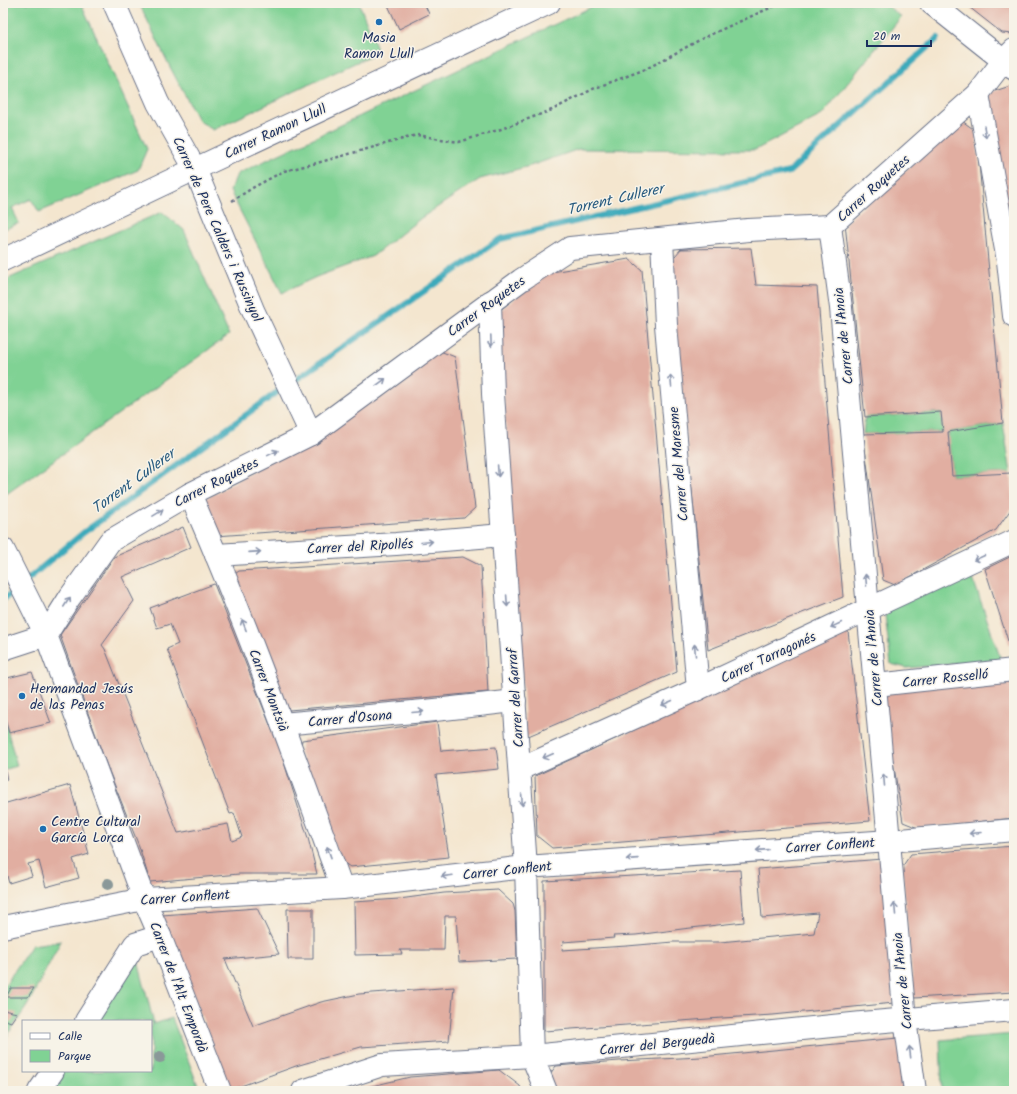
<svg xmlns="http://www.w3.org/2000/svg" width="1017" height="1094" font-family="Kalam,sans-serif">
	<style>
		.green { fill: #80d294; stroke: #4e8079 }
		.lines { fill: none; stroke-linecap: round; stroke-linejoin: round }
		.stream { stroke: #3caabb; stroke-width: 6 }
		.building { fill: #e1aea1 }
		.street-casing { stroke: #676f86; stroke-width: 24 }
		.path { stroke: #676f86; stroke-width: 2.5; stroke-dasharray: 3 3; stroke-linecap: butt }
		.street { stroke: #fff; stroke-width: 22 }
		.tree { fill: #8a9899 }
		.oneway { stroke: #8d97ae }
		.poi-dot { fill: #1f6fb2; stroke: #f7f3e8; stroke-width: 1.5 }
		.labels { text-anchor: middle; stroke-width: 3; stroke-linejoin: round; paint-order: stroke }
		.poi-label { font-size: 14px; fill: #1b2f5e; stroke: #f7f3e8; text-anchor: start }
		.street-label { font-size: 14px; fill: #1b2f5e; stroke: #f7f3e8 }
		.water-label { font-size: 15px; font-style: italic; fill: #275a7f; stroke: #f7f3e8 }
	</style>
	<rect width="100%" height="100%" fill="#f7f3e8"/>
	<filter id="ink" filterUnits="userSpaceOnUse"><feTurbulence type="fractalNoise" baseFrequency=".025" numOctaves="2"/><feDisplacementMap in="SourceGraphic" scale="8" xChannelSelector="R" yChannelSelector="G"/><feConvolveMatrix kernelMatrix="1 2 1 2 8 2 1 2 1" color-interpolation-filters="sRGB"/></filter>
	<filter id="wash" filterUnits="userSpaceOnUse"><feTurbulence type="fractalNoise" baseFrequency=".012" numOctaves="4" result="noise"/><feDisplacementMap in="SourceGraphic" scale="16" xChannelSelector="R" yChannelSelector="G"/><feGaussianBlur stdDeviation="0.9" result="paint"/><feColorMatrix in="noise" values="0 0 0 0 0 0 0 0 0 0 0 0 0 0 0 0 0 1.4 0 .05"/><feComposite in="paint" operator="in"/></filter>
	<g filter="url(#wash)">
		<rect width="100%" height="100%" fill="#f4e6cf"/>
		<g class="green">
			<path d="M3 3H81L147 149 138 170 39 212 31 199 12 208 19 223 3 230Z"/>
			<path d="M139 3H359L378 52 213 130 198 120 170 67Z"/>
			<path d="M600 3H884L901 17 822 115 755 150 579 149 530 166 480 179 421 218 373 256 316 277 282 293 230 191 237 174Z"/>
			<path d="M162 212 184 230 229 335 5 495 3 490V281Z"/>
			<path d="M941 412 943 432 863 434 865 417Z"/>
			<path d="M1003 423 1011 473 952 476 948 432Z"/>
			<path d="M972 576 1001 660 907 668 891 664 885 615 900 601Z"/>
			<path d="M3 714 17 766 3 770Z"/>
			<path d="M61 941 27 1006 3 1042V988L32 945Z"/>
			<path d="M137 957 154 1024 172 1018 200 1091H48L61 1071H151V1021H94Z"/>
			<path d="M1014 1034V1091H942L940 1040Z"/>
		</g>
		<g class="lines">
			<g class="stream">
				<path d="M291 383 500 239 789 172 938 38"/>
				<path d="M3 600 83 533 283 388"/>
			</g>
		</g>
		<g id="blocks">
			<g class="building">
				<path d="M387 3H424L429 14 399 29Z"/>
				<path d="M964 3H1014V34L1002 33Z"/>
				<path d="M1010 86 1014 89V270L989 93Z"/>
				<path d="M962 121 976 131 1003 423 948 432 952 476 1011 473 1014 505 996 530 895 585 883 580 863 434 943 432 941 412 865 417 845 223Z"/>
				<path d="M751 248 756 285 817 287 843 597 708 650 669 263 681 249Z"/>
				<path d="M629 259 642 270 677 672 526 737 498 312 546 273Z"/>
				<path d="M440 351 455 357 475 508 464 518 216 536 203 500 230 485Z"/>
				<path d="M183 527 191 547 122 577 134 601 102 645 105 649 178 833 228 824 232 841 242 837 234 813 230 814 167 649 178 644 170 624 157 628 150 608 214 584 280 750 308 838 317 874H239L150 882 139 846 107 766 60 635 114 557Z"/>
				<path d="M1014 555V643L1009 644 985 569Z"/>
				<path d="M463 557 481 566 488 692 289 710 232 576 239 571Z"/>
				<path d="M848 631 870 821 552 848 537 836 535 776Z"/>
				<path d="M32 672 51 723 9 733 3 712V679Z"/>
				<path d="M1014 679V818L918 828 903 822 883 700 887 690Z"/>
				<path d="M437 722 441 751 496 747 499 769 436 775 449 857 350 867 340 860 300 752 302 740Z"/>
				<path d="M3 770H5L7 780 3 781Z"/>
				<path d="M70 785 89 854 73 859 79 878 46 887 39 861 28 864 32 876 9 883 3 862V804Z"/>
				<path d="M1014 846V992L914 998 902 867 911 854Z"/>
				<path d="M882 859 894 1003 773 1015 722 1018 544 1031V881L740 870 744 922 682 929 636 935 613 936 614 938 563 942 562 950 627 946 673 942H720L814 933 818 913 762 918 758 869Z"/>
				<path d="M498 890 513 904 515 911 517 959 459 962 456 916H445L444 950H400L402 954 355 955 354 902 399 899 444 893Z"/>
				<path d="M257 908 279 954 225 959 253 1026 321 1002 359 994 454 987 449 1041 361 1047 296 1066 230 1090 162 915Z"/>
				<path d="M287 909H313V959H288Z"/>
				<path d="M11 988H34L28 997H6Z"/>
				<path d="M3 1010 17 1013 11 1022 3 1019Z"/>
				<path d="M898 1038 903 1091H554L547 1078 556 1066 619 1061 701 1057Z"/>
				<path d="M499 1070 520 1086 522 1091H351L410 1077Z"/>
			</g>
		</g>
	</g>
	<g filter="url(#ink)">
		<use href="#blocks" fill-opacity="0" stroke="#676f86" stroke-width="1"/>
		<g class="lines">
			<defs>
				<g id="street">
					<path d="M114 3 158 103 195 169 253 310 311 434"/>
					<path d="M931 3 1014 69"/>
					<path d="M978 94 1008 261 1014 316"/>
					<path d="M830 226 841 308 905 1020 915 1091"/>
					<path d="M662 239 666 325 698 689"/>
					<path d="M3 260 195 169 549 3"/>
					<path d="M490 302 493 394 526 867 532 1056 546 1091"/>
					<path d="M190 494C247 623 294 756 342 888"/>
					<path d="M3 549 46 635 144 899 160 936 220 1091"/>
					<path d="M216 555 396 544 503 535"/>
					<path d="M3 649 46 635 70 597 110 541 190 494 311 434 521 280 570 248 748 230 830 226 978 94 1004 60 1014 50"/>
					<path d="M876 685 1014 670"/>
					<path d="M282 724 435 710 515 701"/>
					<path d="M520 769 698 689 1014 541"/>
					<path d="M3 927 144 899 342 888 526 867 889 841 1014 830"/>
					<path d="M86 1021 135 944 160 936"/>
					<path d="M39 1091 53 1071"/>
					<path d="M303 1091 382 1065 532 1056 862 1023 1014 1010"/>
				</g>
			</defs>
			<use href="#street" class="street-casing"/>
			<g class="path">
				<path d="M3 23V28"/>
				<path d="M232 201 254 187 284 171 317 163 417 135 459 142 501 129 552 110 595 88 646 69 705 37 781 3"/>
			</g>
			<use href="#street" class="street"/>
		</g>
		<g class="tree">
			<circle cx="108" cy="884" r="6"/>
			<circle cx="160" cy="1057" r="6"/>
		</g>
		<defs><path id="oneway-shaft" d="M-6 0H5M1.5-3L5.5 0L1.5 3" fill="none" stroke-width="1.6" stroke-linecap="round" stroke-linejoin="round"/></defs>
		<g class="oneway">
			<use href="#oneway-shaft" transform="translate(985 132) rotate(80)"/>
			<use href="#oneway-shaft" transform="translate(491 341) rotate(88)"/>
			<use href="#oneway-shaft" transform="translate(671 381) rotate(-95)"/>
			<use href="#oneway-shaft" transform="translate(381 382) rotate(-36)"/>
			<use href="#oneway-shaft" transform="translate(273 453) rotate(-26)"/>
			<use href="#oneway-shaft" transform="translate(498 471) rotate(86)"/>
			<use href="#oneway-shaft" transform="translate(158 513) rotate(-31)"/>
			<use href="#oneway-shaft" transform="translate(427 542) rotate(-5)"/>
			<use href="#oneway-shaft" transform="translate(255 552) rotate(-4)"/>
			<use href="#oneway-shaft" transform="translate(979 558) rotate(155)"/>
			<use href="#oneway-shaft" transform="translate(866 580) rotate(-95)"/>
			<use href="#oneway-shaft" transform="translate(507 601) rotate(86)"/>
			<use href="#oneway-shaft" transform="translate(67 602) rotate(-57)"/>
			<use href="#oneway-shaft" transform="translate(244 625) rotate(-111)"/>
			<use href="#oneway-shaft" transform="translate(836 625) rotate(155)"/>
			<use href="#oneway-shaft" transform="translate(695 650) rotate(-95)"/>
			<use href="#oneway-shaft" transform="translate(667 703) rotate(156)"/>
			<use href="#oneway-shaft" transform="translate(418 712) rotate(-5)"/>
			<use href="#oneway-shaft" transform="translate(548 756) rotate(156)"/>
			<use href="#oneway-shaft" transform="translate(884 780) rotate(-95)"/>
			<use href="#oneway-shaft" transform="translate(522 800) rotate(86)"/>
			<use href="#oneway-shaft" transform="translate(975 833) rotate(175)"/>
			<use href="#oneway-shaft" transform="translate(762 850) rotate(176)"/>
			<use href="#oneway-shaft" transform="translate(329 852) rotate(-110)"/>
			<use href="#oneway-shaft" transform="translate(632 859) rotate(176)"/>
			<use href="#oneway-shaft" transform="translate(447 876) rotate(173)"/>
			<use href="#oneway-shaft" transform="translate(895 909) rotate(-95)"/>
			<use href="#oneway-shaft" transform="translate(910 1052) rotate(-97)"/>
		</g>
	</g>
	<g class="poi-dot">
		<circle cx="379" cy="22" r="4"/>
		<circle cx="22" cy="696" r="4"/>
		<circle cx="43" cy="829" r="4"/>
	</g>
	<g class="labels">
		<g class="poi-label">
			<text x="379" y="42" text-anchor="middle">Masia<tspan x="379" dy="16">Ramon Llull</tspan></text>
			<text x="30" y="693">Hermandad Jesús<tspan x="30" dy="16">de las Penas</tspan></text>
			<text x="51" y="826">Centre Cultural<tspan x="51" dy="16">García Lorca</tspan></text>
		</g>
		<g class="street-label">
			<text transform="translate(275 131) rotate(-25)" y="5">Carrer Ramon Llull</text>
			<text transform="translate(873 188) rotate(-42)" y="5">Carrer Roquetes</text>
			<text transform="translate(218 229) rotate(66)" y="5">Carrer de Pere Calders i Russinyol</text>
			<text transform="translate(486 306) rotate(-36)" y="5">Carrer Roquetes</text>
			<text transform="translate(843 336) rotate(-96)" y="5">Carrer de l'Anoia</text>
			<text transform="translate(678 464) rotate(-95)" y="5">Carrer del Maresme</text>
			<text transform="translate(216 482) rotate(-27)" y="5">Carrer Roquetes</text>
			<text transform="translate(360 546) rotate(-3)" y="5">Carrer del Ripollés</text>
			<text transform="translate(768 657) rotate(-25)" y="5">Carrer Tarragonés</text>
			<text transform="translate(873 658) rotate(-95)" y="5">Carrer de l'Anoia</text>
			<text transform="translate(945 678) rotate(-6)" y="5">Carrer Rosselló</text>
			<text transform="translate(269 690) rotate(69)" y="5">Carrer Montsià</text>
			<text transform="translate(515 698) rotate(-94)" y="5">Carrer del Garraf</text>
			<text transform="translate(350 718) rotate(-5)" y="5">Carrer d'Osona</text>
			<text transform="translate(830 845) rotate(-4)" y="5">Carrer Conflent</text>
			<text transform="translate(507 870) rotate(-6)" y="5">Carrer Conflent</text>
			<text transform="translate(185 897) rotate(-4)" y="5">Carrer Conflent</text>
			<text transform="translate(902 981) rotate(-96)" y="5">Carrer de l'Anoia</text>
			<text transform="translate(179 987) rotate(69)" y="5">Carrer de l'Alt Empordà</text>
			<text transform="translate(657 1044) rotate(-6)" y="5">Carrer del Berguedà</text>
		</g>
		<g class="water-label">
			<text transform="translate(615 199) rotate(-13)" y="5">Torrent Cullerer</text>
			<text transform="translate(133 481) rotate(-36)" y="5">Torrent Cullerer</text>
		</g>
	</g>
	<rect width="1017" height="1094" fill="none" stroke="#f7f3e8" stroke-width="16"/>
	<rect x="22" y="1020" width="130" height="52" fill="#f7f3e8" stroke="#9fa5b1"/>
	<rect x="30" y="1033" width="20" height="6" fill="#ffffff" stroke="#9fa5b1"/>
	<text x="58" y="1040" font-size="12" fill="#1b2f5e">Calle</text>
	<rect x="30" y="1050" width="20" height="12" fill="#80d294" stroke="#9fa5b1"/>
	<text x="58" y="1060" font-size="12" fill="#1b2f5e">Parque</text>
	<path d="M867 40v6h64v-6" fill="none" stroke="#1b2f5e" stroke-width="2"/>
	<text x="873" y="40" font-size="12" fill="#1b2f5e" stroke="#f7f3e8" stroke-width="3" paint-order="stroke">20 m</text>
</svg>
